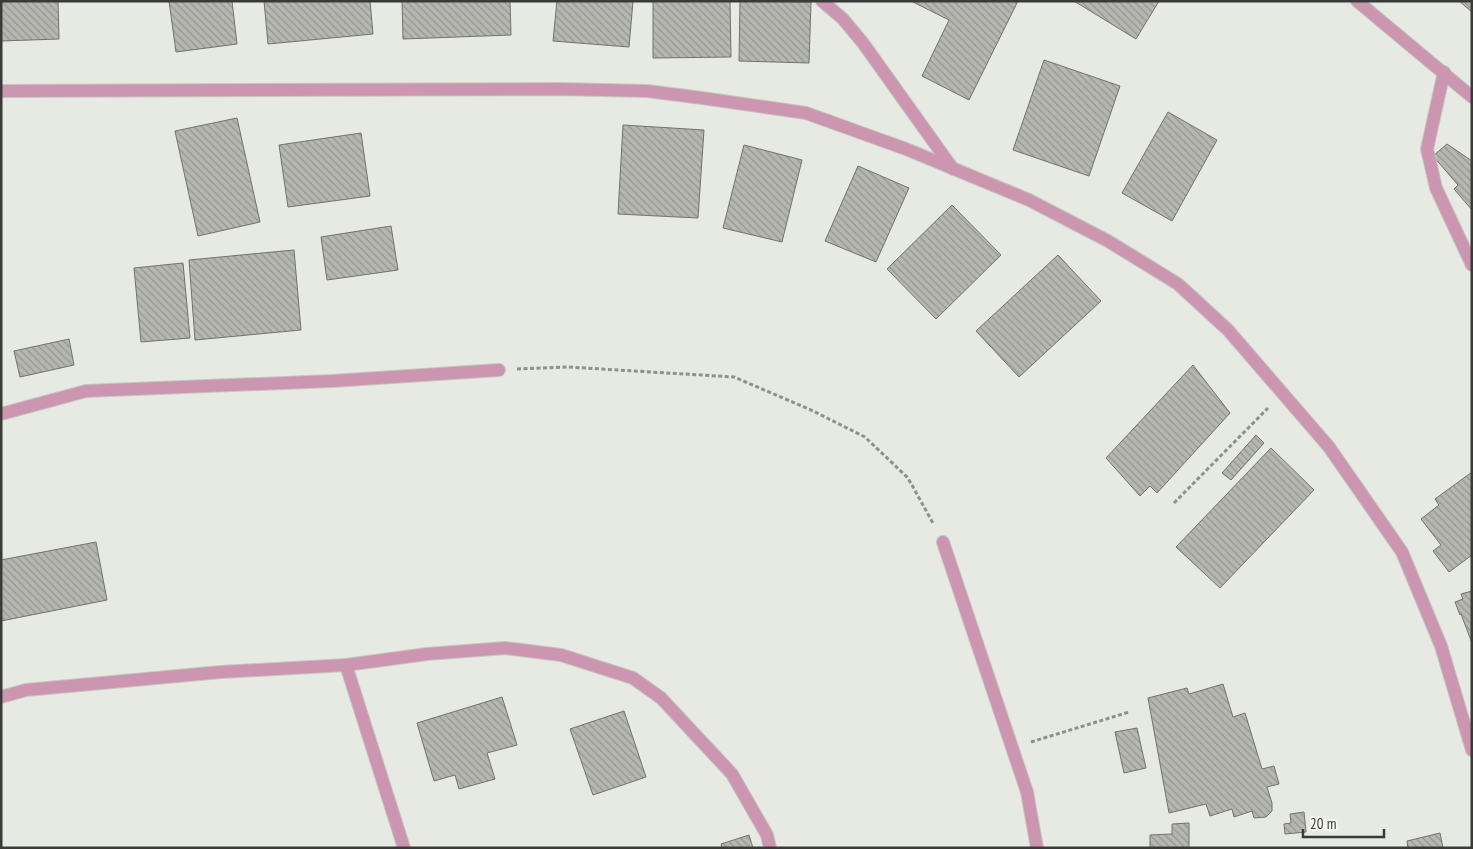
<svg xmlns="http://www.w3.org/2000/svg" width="1473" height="849" font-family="'PT Sans Narrow',sans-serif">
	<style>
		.building { fill: url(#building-back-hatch); stroke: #70726c }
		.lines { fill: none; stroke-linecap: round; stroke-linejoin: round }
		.street-casing { stroke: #c4c6c1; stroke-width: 14 }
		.path { stroke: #8f908c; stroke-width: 3; stroke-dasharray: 4 2.5; stroke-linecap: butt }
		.street { stroke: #cc95b0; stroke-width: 12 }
	</style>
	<defs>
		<pattern id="building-back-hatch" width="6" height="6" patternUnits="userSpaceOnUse" patternTransform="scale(1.25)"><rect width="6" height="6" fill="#b6b7b1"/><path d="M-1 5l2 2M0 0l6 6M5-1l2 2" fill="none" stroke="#959691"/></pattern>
	</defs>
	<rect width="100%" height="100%" fill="#e7e9e3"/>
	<g class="building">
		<path d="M1 1H58L59 39 1 41Z"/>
		<path d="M169 1H232L237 44 176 52Z"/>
		<path d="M264 1H370L373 34 268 44Z"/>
		<path d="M402 1H510L511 35 403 39Z"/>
		<path d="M557 1H633L629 47 553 41Z"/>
		<path d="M653 1H730L731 57 653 58Z"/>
		<path d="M740 1 811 2 809 63 739 61Z"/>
		<path d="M911 1H1018L969 100 922 76 949 20Z"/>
		<path d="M1074 1H1159L1136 39Z"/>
		<path d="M1459 1H1472V12Z"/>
		<path d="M1044 60 1120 86 1089 176 1013 150Z"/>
		<path d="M1168 112 1217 140 1172 221 1122 193Z"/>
		<path d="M237 118 260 222 198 236 175 131Z"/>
		<path d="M623 125 704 130 698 218 618 214Z"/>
		<path d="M361 133 370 196 288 207 279 145Z"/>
		<path d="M1447 144 1472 161V210L1454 189 1458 185 1433 156Z"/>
		<path d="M744 145 802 160 782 242 723 228Z"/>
		<path d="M858 166 909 188 876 262 825 241Z"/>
		<path d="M952 205 1001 255 936 319 887 269Z"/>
		<path d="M391 226 398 270 327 280 321 237Z"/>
		<path d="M294 250 301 330 195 340 189 260Z"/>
		<path d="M1058 255 1101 301 1019 377 976 331Z"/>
		<path d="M183 263 190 338 141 342 134 268Z"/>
		<path d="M69 339 74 365 20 377 14 351Z"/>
		<path d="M1193 365 1230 413 1157 493 1150 486 1140 496 1106 458Z"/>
		<path d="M1256 435 1264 443 1231 480 1222 473Z"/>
		<path d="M1271 448 1314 490 1220 588 1176 547Z"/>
		<path d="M1472 472V555L1449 572 1433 551 1441 545 1421 519 1439 505 1435 499Z"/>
		<path d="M96 542 107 600 1 621V560Z"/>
		<path d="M1472 591V643L1461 614 1460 615 1455 602 1463 599 1461 594Z"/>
		<path d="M1223 684 1233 717 1245 713 1262 769 1274 766 1279 784 1267 787 1272 803V811L1266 817 1254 818 1252 811 1234 817 1232 809 1210 816 1206 804 1169 813 1148 698 1187 688 1189 694Z"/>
		<path d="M502 697 517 745 487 753 495 779 459 789 455 775 434 781 417 723Z"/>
		<path d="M624 711 646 777 593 795 570 729Z"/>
		<path d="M1137 728 1146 768 1124 773 1115 732Z"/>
		<path d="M1304 812 1306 832 1285 834 1284 824 1291 823 1290 814Z"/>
		<path d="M1189 823V848H1150V835L1172 834V824Z"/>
		<path d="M1440 833 1443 848H1408L1407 841Z"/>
		<path d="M749 835 753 848H722L721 844Z"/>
	</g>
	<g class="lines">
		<defs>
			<g id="street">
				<path d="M822 1 843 19 863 43 953 169"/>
				<path d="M1357 1 1472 97"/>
				<path d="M1444 72 1427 149 1436 188 1472 265"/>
				<path d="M1 91 558 89 647 91 702 98 806 113 906 149 1029 200 1108 241 1178 284 1228 330 1329 447 1402 552 1441 646 1472 750"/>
				<path d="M1 414 86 391 332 381 499 370"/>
				<path d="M943 542 1027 792 1037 848"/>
				<path d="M346 665 404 848"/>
				<path d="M1 697 26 690 221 672 346 665 427 654 505 648 561 655 633 678 661 698 732 774 767 835 770 848"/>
			</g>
		</defs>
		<use href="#street" class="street-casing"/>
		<g class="path">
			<path d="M517 369 568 367 734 377 811 410 865 437 908 478 934 525"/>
			<path d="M1174 503 1268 408"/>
			<path d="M1031 742 1129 712"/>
		</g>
		<use href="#street" class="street"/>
	</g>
	<rect width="1473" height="849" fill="none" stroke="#3a3b38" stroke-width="5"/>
	<path d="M1303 829v8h81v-8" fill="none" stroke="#3a3b38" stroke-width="2.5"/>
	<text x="1310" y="829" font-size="15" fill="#3a3b38" stroke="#f5f6f0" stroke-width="4" paint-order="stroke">20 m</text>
</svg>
